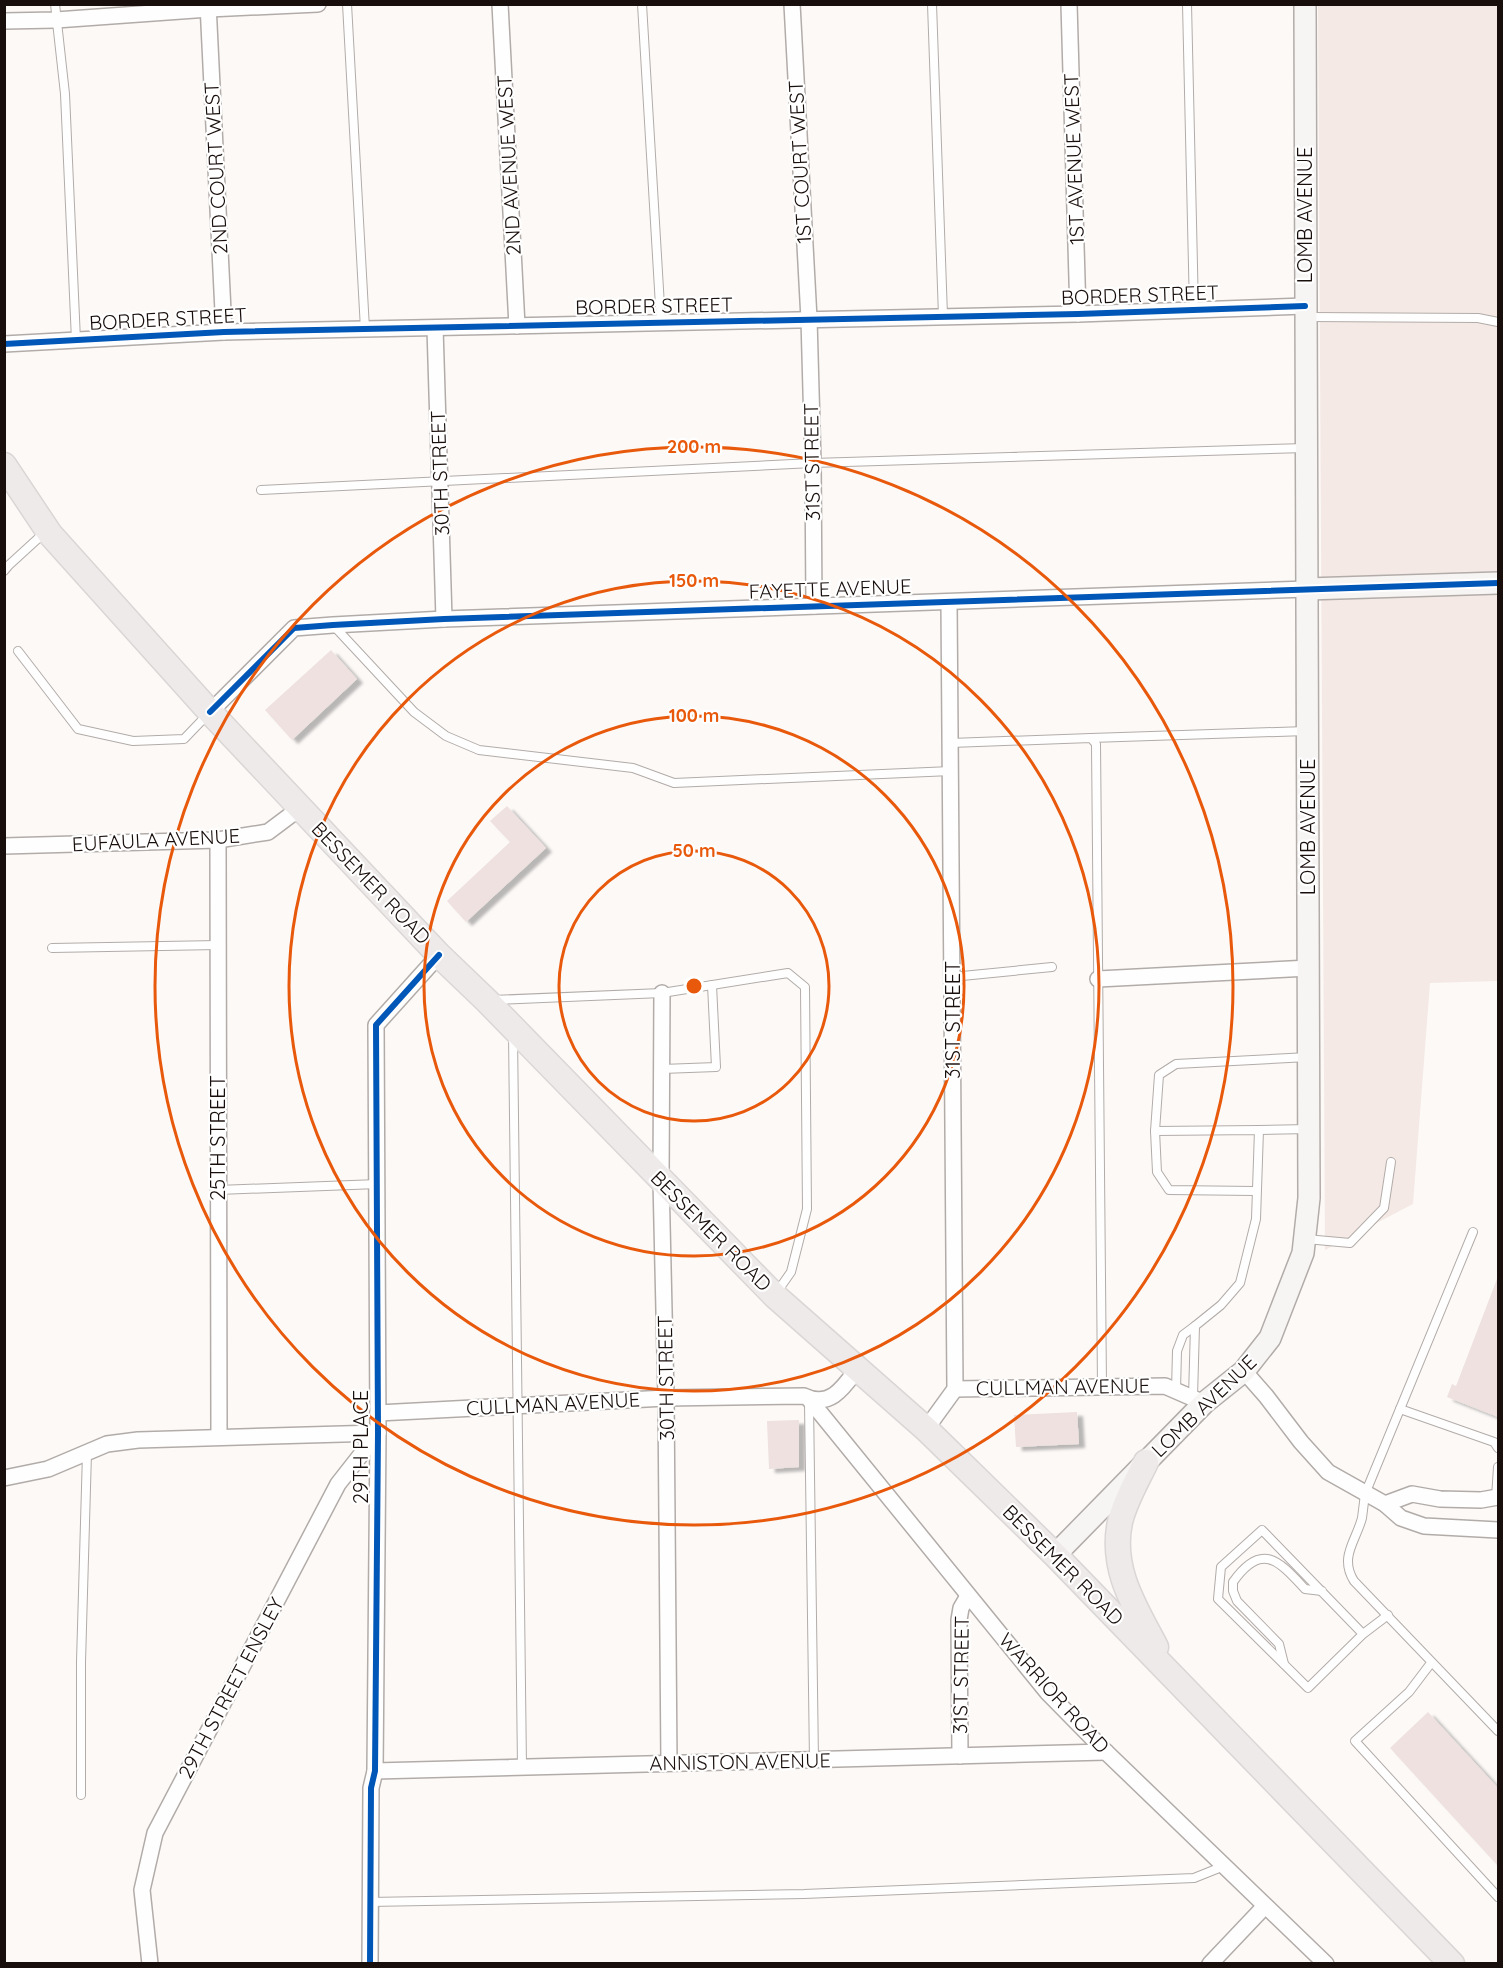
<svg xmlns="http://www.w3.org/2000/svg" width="1503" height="1968" font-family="Quicksand,sans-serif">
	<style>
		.built { fill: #f4e9e5 }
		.building { fill: #eee1df; filter: url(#shadow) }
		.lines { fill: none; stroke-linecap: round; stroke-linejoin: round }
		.lane-casing { stroke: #b2aca9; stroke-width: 10 }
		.street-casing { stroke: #b2aca9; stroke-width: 18 }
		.secondary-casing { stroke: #b2aca9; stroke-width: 24 }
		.primary-casing { stroke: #d9d6d5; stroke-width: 27 }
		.lane { stroke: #fffefe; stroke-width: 8 }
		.street { stroke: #fffefe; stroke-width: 15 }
		.secondary { stroke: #f7f4f4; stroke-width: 21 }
		.primary { stroke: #efeaea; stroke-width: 24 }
		.cycleway-casing { stroke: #fff; stroke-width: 10 }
		.cycleway { stroke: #0057b8; stroke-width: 6 }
		.ring { fill: none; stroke: #e8590c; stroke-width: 3 }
		.labels { text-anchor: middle; stroke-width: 4.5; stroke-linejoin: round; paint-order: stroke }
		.street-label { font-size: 20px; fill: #180e0b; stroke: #fff }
		.centre { fill: #e8590c; stroke: #fff; stroke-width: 3 }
		.ring-label { font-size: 18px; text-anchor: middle; font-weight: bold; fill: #e8590c; stroke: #fff; stroke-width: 4.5; stroke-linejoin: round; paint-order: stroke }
	</style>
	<defs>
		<filter id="shadow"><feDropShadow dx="6" dy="4" stdDeviation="1.5" flood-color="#0004"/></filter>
	</defs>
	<rect width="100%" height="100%" fill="#fcf9f7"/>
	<path class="built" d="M1318 5H1498V981L1430 983 1413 1204 1325 1250Z"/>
	<g class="building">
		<path d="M331 650 357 679 292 740 265 710Z"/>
		<path d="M507 806 546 848 466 922 447 901 510 842 490 821Z"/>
		<path d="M1497 1279 1498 1280V1417L1447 1397 1452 1384 1456 1386Z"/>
		<path d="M1077 1412 1079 1444 1016 1447 1014 1415Z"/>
		<path d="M799 1420V1467L769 1469 767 1421Z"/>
		<path d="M1428 1712 1498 1788V1866L1390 1748Z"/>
	</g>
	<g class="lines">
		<defs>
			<g id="lane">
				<path d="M55 4 65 94 76 340"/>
				<path d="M347 4 365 329"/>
				<path d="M642 4 661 323"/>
				<path d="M932 4 943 316"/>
				<path d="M1187 4 1194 310"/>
				<path d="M1308 317 1478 318 1498 322"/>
				<path d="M261 490 813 463 1305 448"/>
				<path d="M4 571 9 565 44 533"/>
				<path d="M333 625 414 712 446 736 479 750 633 768 674 783 951 771"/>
				<path d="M18 651 78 729 133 741 184 739 209 713"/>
				<path d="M1091 738 1306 731"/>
				<path d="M951 743 1091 738 1096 744 1102 1386"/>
				<path d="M52 948 218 945"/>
				<path d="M952 977 1052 967"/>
				<path d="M493 1000 662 993 788 973 805 987 807 1209 791 1272 777 1292"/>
				<path d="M513 1035 522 1767"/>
				<path d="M662 1069 716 1067 712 985"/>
				<path d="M1259 1130 1309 1129"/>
				<path d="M1155 1131 1159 1075 1176 1064 1308 1057"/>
				<path d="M218 1190 378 1184"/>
				<path d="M1473 1232 1365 1494C1364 1502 1363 1510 1362 1518 1356 1541 1339 1557 1354 1581L1498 1731"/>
				<path d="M1306 1239 1350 1243 1384 1208 1391 1162"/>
				<path d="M1195 1326 1221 1305 1240 1283 1256 1219 1259 1130 1155 1131 1157 1172 1169 1190 1255 1191"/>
				<path d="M1176 1390 1177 1351 1183 1335 1195 1326 1193 1397"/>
				<path d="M809 1403 814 1760"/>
				<path d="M1400 1409 1494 1442 1498 1448"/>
				<path d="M1496 1498 1498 1467"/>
				<path d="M1363 1634 1262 1530 1221 1567 1218 1599 1308 1688 1363 1634 1388 1615"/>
				<path d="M1431 1663 1409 1692 1355 1741 1498 1897"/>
				<path d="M1284 1664 1279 1644 1237 1601 1233 1591V1582C1262 1541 1279 1561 1305 1589L1322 1591"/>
				<path d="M81 1795V1662L87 1453"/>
				<path d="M369 1902 804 1894 1194 1878 1224 1866"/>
			</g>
			<g id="street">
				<path d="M208 4 224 332"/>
				<path d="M500 4 517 326"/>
				<path d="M792 4 809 319 813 463 814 606"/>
				<path d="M1069 4 1078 314"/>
				<path d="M4 21 56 20 209 9 318 4"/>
				<path d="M435 328 444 619"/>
				<path d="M4 344 224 332 1078 314 1305 306"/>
				<path d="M210 712 294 628 333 625 444 619 1307 589"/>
				<path d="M218 840 219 1437"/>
				<path d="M4 846 218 840 268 832 300 808"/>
				<path d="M1098 979 1309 968"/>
				<path d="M662 993 661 1180 666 1398 669 1763"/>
				<path d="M1244 1371 1266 1396 1301 1442 1328 1472 1385 1504 1401 1518 1424 1526 1498 1530"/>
				<path d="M955 1389 1165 1386 1204 1403"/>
				<path d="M809 1399 1048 1693 1106 1752 1326 1964"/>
				<path d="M378 1413 666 1398 804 1396C830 1409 844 1387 857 1369"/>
				<path d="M926 1429 955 1389 949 602"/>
				<path d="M4 1478 48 1469 107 1444 138 1440 378 1433"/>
				<path d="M1385 1504 1412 1494 1440 1499 1481 1500 1498 1497"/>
				<path d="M960 1756 959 1620 961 1608 968 1596"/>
				<path d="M375 1771 1106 1752"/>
				<path d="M150 1964 142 1890 155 1833 338 1484 378 1433"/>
				<path d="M370 1964 371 1788 375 1771 378 1433 376 1025 439 955"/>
				<path d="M1210 1964 1265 1906"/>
			</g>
			<g id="secondary">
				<path d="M1307 589 1498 583"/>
				<path d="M1055 1555 1204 1403 1244 1371 1270 1338 1303 1253 1309 1198 1305 4"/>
			</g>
			<g id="primary">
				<path d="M4 465 50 534 210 712 439 955 486 1000 775 1296 926 1429 1055 1555 1452 1964"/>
				<path d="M1146 1462C1137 1481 1125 1501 1120 1522 1110 1569 1135 1607 1156 1647"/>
			</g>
		</defs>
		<use href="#lane" class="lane-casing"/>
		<use href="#street" class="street-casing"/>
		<use href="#secondary" class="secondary-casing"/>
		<use href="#primary" class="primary-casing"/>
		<use href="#lane" class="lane"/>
		<use href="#street" class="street"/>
		<use href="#secondary" class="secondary"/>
		<use href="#primary" class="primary"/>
		<defs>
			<g id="cycleway">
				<path d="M4 344 224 332 1078 314 1305 306"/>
				<path d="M210 712 294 628 333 625 444 619 1498 583"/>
				<path d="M370 1964 371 1788 375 1771 378 1433 376 1025 439 955"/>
			</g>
		</defs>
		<use href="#cycleway" class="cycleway-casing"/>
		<use href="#cycleway" class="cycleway"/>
	</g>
	<g class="ring">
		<circle cx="694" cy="986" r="135"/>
		<circle cx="694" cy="986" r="270"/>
		<circle cx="694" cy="986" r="405"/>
		<circle cx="694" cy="986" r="539"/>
	</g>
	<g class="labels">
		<g class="street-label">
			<text transform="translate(1074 159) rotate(-92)" y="7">1ST AVENUE WEST</text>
			<text transform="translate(800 162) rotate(-93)" y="7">1ST COURT WEST</text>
			<text transform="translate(509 165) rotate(-93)" y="7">2ND AVENUE WEST</text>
			<text transform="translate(216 168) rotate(-93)" y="7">2ND COURT WEST</text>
			<text transform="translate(1305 215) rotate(-90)" y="7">LOMB AVENUE</text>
			<text transform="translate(1140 295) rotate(-2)" y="7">BORDER STREET</text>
			<text transform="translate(654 306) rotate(-1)" y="7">BORDER STREET</text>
			<text transform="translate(168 319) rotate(-3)" y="7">BORDER STREET</text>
			<text transform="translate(812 462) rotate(-91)" y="7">31ST STREET</text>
			<text transform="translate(440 473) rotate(-92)" y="7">30TH STREET</text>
			<text transform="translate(830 589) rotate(-2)" y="7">FAYETTE AVENUE</text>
			<text transform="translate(1308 827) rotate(-90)" y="7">LOMB AVENUE</text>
			<text transform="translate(156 840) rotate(-3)" y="7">EUFAULA AVENUE</text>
			<text transform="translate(371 883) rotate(46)" y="7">BESSEMER ROAD</text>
			<text transform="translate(953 1020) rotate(-90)" y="7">31ST STREET</text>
			<text transform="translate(218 1138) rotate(-90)" y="7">25TH STREET</text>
			<text transform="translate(711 1231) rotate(45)" y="7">BESSEMER ROAD</text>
			<text transform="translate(666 1378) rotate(-91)" y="7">30TH STREET</text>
			<text transform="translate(1063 1387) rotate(-1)" y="7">CULLMAN AVENUE</text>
			<text transform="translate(553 1404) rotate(-3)" y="7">CULLMAN AVENUE</text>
			<text transform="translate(1204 1406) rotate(-44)" y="7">LOMB AVENUE</text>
			<text transform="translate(361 1447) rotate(-90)" y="7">29TH PLACE</text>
			<text transform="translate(1063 1565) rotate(45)" y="7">BESSEMER ROAD</text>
			<text transform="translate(961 1675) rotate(-89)" y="7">31ST STREET</text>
			<text transform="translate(231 1688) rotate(-62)" y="7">29TH STREET ENSLEY</text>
			<text transform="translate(1054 1693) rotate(48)" y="7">WARRIOR ROAD</text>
			<text transform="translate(740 1762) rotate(-1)" y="7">ANNISTON AVENUE</text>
		</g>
	</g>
	<circle cx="694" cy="986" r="9" class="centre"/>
	<g class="ring-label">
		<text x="694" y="453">200 m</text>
		<text x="694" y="587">150 m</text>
		<text x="694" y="722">100 m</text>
		<text x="694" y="857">50 m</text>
	</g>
	<rect width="1503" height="1968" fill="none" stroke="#180e0b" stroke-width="12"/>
</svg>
